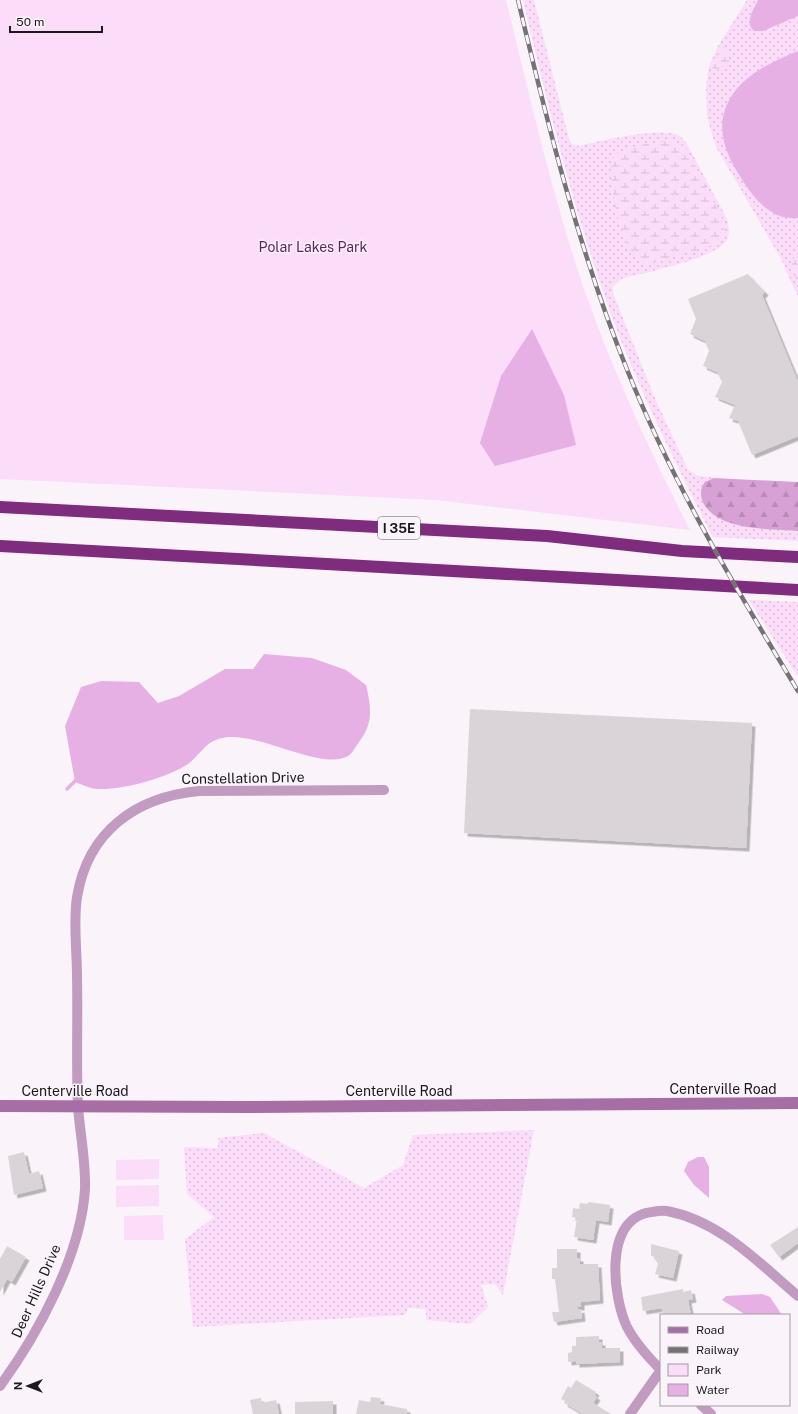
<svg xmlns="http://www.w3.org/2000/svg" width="798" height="1414" font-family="'Public Sans',sans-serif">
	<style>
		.grass { fill: url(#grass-dots) }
		.forest { fill: url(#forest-firs) }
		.wetland { fill: url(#wetland-marsh) }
		.park { fill: #fbdcf9 }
		.water { fill: #e7b0e4 }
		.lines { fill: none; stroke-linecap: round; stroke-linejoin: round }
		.stream { stroke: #e7b0e4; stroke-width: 3.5 }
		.building { fill: #dad4d9; filter: url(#shadow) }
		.street { stroke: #c29bc0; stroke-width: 10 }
		.secondary { stroke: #a76da5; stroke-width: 12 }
		.highway { stroke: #7f2c7e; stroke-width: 12 }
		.rail-casing { stroke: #757275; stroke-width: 4.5 }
		.rail { stroke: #faf4fa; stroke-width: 3; stroke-dasharray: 9; stroke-linecap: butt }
		.labels { text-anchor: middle; stroke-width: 3; stroke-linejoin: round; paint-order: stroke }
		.shield { fill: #faf4fa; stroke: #5e5b5e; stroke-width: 1 }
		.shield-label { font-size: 13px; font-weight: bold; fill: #1b191b }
		.park-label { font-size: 14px; fill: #602160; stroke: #faf4fa }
		.street-label { font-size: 14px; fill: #1b191b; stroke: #faf4fa }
	</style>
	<defs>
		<pattern id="grass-dots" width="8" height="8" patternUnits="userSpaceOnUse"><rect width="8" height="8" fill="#fbdcf9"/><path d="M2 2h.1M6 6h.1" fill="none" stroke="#d7bcd5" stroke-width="1.8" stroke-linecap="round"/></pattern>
		<pattern id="forest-firs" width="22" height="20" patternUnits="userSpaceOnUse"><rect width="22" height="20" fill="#d7a1d5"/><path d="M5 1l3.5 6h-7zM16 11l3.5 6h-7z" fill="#b88ab6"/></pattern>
		<pattern id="wetland-marsh" width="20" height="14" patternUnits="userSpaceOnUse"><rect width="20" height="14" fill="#fbdcf9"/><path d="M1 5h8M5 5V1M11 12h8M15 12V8" fill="none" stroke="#d7bcd5"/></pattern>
		<filter id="shadow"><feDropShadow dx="3.5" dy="3.5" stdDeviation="0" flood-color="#0004"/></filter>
	</defs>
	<rect width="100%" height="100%" fill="#faf4fa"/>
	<g class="grass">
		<path d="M523 0H534L569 139 572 144 579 146C600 141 658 127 678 135 682 137 684 140 687 144L725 215C729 224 731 233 726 241 714 259 643 273 621 279L613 286V293L654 396 688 470 698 476 721 478C684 479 706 515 728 522 750 529 775 529 798 531V541L713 537 711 534C675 462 639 390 611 314 574 212 548 106 523 0Z"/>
		<path d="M747 0H798V297L780 257 716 147 707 117 706 85 709 66 718 46Z"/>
		<path d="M749 600 798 602V677Z"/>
		<path d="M534 1130 503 1295 495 1284 481 1285 488 1307 470 1324 426 1320V1309L408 1308 405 1315 193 1327 185 1239 214 1217 187 1194 184 1147 218 1148V1138L264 1133 364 1188 403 1165 413 1135Z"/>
	</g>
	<path class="forest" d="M714 478 798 482V531C772 529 716 531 703 502 700 495 700 488 705 482Z"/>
	<g class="wetland">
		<path d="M724 47 729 50V63L717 70H713C711 62 717 50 724 47Z"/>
		<path d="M673 141 683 144 688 152 721 215C724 223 727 235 720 241 713 247 659 262 647 263 644 263 642 263 639 261 623 252 602 170 615 156 624 146 659 141 673 141Z"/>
		<path d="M798 254V284C794 274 787 260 798 254Z"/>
	</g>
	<g class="park">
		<path d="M0 0H506C530 97 552 195 584 289 613 372 650 451 690 530L435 500 0 479Z"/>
		<path d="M159 1159V1179L116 1180V1160Z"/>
		<path d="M159 1185V1206L116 1207V1186Z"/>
		<path d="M163 1215 164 1240H124V1216Z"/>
	</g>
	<g class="water">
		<path d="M758 0H798V16L763 31H754C744 23 754 9 758 0Z"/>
		<path d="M798 51V218C791 218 784 218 777 215 762 208 752 195 743 181 725 154 712 124 733 94 747 73 776 60 798 51Z"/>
		<path d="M532 329 564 395 576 445 495 466 480 443 501 376Z"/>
		<path d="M264 654 312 658 346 670 366 685C371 706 374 723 359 742 356 746 352 754 348 756 319 772 253 727 218 739 205 743 198 757 188 764 167 778 123 790 98 789 90 789 81 784 75 782L65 726 81 687 101 681 139 682 158 703 179 696 225 669H253Z"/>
		<path d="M698 1157H704L709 1167V1198L694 1185 684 1171 688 1162Z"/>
		<path d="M762 1294 770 1297 782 1315H746L722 1300 726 1296Z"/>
	</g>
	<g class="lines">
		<path class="stream" d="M67 789 78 778"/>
	</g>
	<g class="building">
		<path d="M748 274 765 292 762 295 798 382V436L752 455 738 421 729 418 735 405 715 397 722 382 717 372 703 366 709 351 705 341 690 334 696 319 688 299Z"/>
		<path d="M470 709 752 723 746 848 464 833Z"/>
		<path d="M24 1152 29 1174 39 1171 43 1188 14 1195 8 1156Z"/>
		<path d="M588 1202 610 1205 608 1222 596 1220 593 1240 574 1237 577 1218 572 1217 573 1208 579 1209 580 1203 588 1204Z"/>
		<path d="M798 1227V1243L779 1257 770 1245Z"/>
		<path d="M651 1244 679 1251 673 1278 655 1274 658 1264 653 1256H651Z"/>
		<path d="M7 1246 26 1257 12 1282 7 1279 0 1292V1259Z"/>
		<path d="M557 1249H577V1258H580V1264H598L600 1300 581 1302V1307H577L578 1310 581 1309 582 1318 554 1322 552 1312H559L555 1279H552V1268H557Z"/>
		<path d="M683 1289V1292L691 1290 693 1299 688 1300 691 1315H663L662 1308 643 1311 641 1297Z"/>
		<path d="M599 1336V1342H602V1348H620V1362L576 1364V1361L568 1362V1353L572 1352V1346H576V1337Z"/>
		<path d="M576 1380 596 1392 594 1395 597 1397 593 1403 611 1414H583L564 1403 565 1401 561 1399 568 1386 571 1388Z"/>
		<path d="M371 1397 381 1398 380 1404 407 1409V1414H356L359 1400 370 1402Z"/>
		<path d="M261 1398 262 1403 276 1400 279 1414H253L250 1400Z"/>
		<path d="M333 1401V1414H295V1402Z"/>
	</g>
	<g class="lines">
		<g class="street">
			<path d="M661 1370C648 1357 636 1344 627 1327 613 1297 604 1224 646 1213 653 1212 661 1210 667 1211 720 1221 759 1263 798 1296"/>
			<path d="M0 1386C38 1334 81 1255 85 1189 86 1163 80 1133 78 1107 76 1064 78 1020 77 976 77 950 73 923 77 897 88 831 136 797 199 791L384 790"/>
			<path d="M701 1405 711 1414"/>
			<path d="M630 1414 661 1370"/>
		</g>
		<path class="secondary" d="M0 1106 245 1107 798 1103"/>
		<g class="highway">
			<path d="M0 507 547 536 682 551 798 557"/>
			<path d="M0 546 798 590"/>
		</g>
		<defs>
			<path id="rail" d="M518 0C548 126 579 251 628 372 673 484 735 587 798 691"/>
		</defs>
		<use href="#rail" class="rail-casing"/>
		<use href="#rail" class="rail"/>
	</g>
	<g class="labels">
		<rect class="shield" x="378" y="517" width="42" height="22" rx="3"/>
		<g class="shield-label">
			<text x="399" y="533">I 35E</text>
		</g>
		<g class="park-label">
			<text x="313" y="252">Polar Lakes Park</text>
		</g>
		<g class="street-label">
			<text transform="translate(243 778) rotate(-1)" y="5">Constellation Drive</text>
			<text x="723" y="1094">Centerville Road</text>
			<text x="75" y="1096">Centerville Road</text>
			<text x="399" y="1096">Centerville Road</text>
			<text transform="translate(36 1291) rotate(-66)" y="5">Deer Hills Drive</text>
		</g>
	</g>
	<rect x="660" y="1314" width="130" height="92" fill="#faf4fa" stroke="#a19ca1"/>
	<rect x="668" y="1327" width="20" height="6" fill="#a76da5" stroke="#a19ca1"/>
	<text x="696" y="1334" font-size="12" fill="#1b191b">Road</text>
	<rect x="668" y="1347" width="20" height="6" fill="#757275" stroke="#a19ca1"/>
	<text x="696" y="1354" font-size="12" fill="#1b191b">Railway</text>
	<rect x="668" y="1364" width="20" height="12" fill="#fbdcf9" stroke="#a19ca1"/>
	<text x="696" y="1374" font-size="12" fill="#1b191b">Park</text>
	<rect x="668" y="1384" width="20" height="12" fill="#e7b0e4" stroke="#a19ca1"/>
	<text x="696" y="1394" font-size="12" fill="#1b191b">Water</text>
	<g transform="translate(28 1386) rotate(270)" stroke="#faf4fa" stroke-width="3" paint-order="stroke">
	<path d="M0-3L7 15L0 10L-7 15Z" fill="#1b191b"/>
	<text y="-6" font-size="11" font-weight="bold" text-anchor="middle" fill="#1b191b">N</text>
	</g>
	<path d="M10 26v6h92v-6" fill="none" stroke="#1b191b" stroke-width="2"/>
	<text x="16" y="26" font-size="12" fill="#1b191b" stroke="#faf4fa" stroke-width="3" paint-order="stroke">50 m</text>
</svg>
